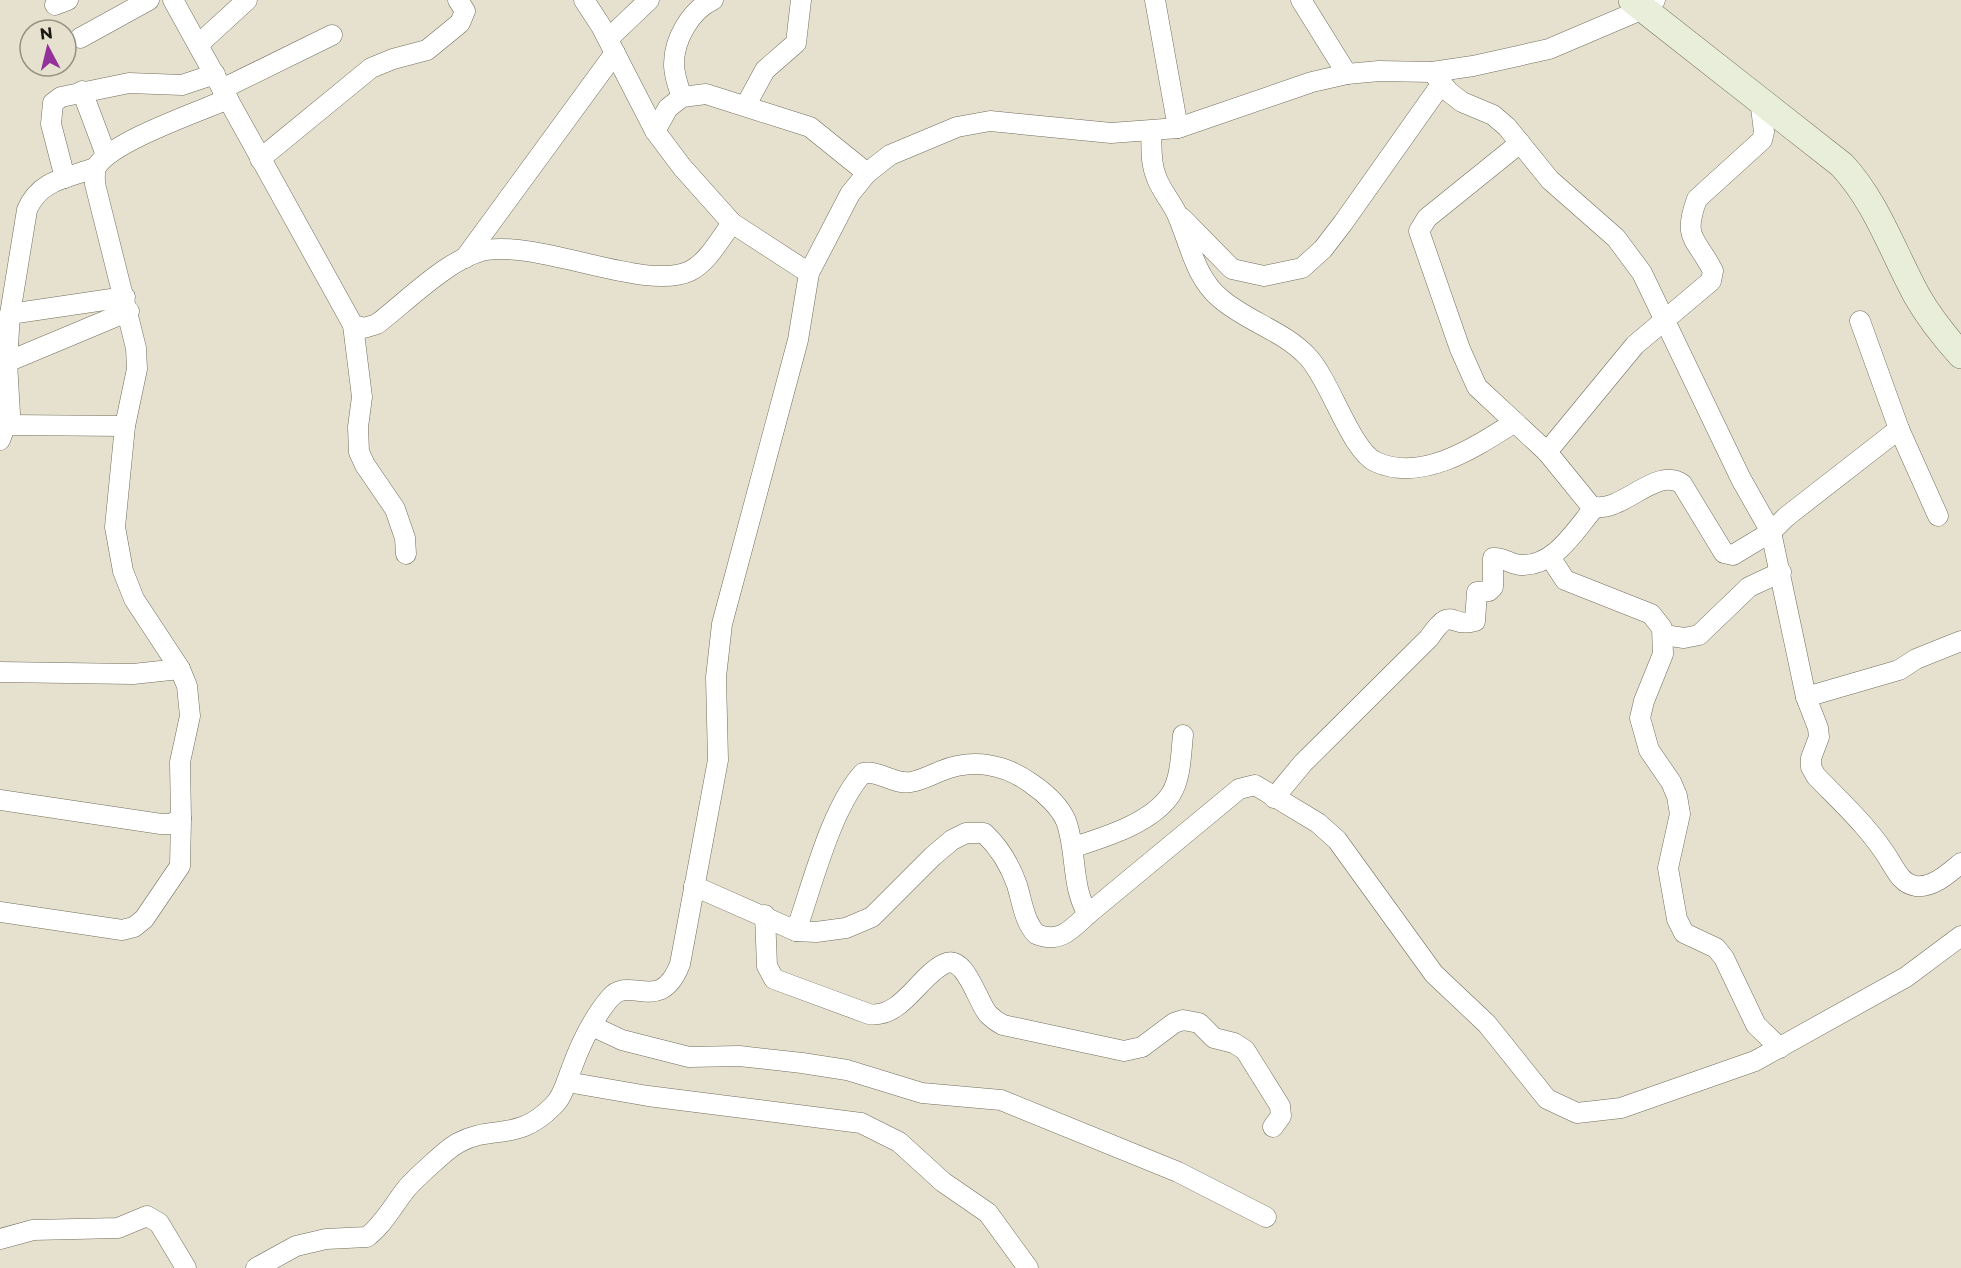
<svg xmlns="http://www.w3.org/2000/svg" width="1961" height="1268" font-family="Montserrat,sans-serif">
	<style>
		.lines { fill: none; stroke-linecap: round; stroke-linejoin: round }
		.street-casing { stroke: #726e5d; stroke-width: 21 }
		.secondary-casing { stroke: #726e5d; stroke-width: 28 }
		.street { stroke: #fff; stroke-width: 20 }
		.secondary { stroke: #e8eeda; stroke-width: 27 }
	</style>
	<rect width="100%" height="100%" fill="#e5e1ce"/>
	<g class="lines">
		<defs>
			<g id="street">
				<path d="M173 0 353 325 364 328 377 324C406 302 451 256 487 250 541 241 647 292 690 271 708 262 720 239 732 223"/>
				<path d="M584 0 601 26 655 131 682 167 732 223 809 273"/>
				<path d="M1155 0 1178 128"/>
				<path d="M1301 0 1347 74"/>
				<path d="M55 5 68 0"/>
				<path d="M80 38 149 0"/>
				<path d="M608 39 649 0"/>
				<path d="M200 43 247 0"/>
				<path d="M1432 72 1449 92 1462 102 1493 115 1507 127 1550 180 1616 238 1642 273 1741 479 1771 532 1806 697 1818 728 1819 737 1811 758V767L1816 776C1842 803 1870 828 1890 861 1896 871 1902 884 1916 886 1933 888 1949 873 1961 863"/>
				<path d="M222 89 332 35"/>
				<path d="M82 91 106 155"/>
				<path d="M682 97C678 86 674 75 674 64 674 39 691 10 713 0"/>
				<path d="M746 105 765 70 796 43 801 0"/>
				<path d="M655 131 668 108 682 97 706 94 810 127 867 173"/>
				<path d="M1151 131C1152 146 1150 162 1156 176 1160 189 1170 200 1176 212 1190 242 1194 277 1221 299 1248 322 1284 331 1308 357 1330 380 1351 451 1376 462 1423 483 1477 446 1515 422"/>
				<path d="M1520 143 1427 218 1419 231 1460 349 1477 387 1547 452 1591 506C1620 516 1656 465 1682 484L1724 553 1733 555 1771 532 1786 517 1899 429"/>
				<path d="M260 159 371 68 393 59 427 50 460 23 465 11 458 0"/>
				<path d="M65 178 51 124 53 103 61 97 129 83 182 85 215 74"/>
				<path d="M1182 218 1232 269 1264 276 1302 268 1323 249 1343 223 1442 83"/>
				<path d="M465 258 615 53"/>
				<path d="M10 314 125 297"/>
				<path d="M1860 321 1899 429 1938 516"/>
				<path d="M353 325 362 397 358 427 359 452 365 465 395 509 405 538 406 554"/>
				<path d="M7 362 129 311"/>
				<path d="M8 425 125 426"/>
				<path d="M0 440 10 414 7 362 10 314 27 210C39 180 67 178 95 168"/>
				<path d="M1547 452 1635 345 1711 281 1713 271C1696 237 1682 240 1697 199L1762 140 1764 132 1760 99"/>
				<path d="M1550 557 1565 580 1651 614 1662 628 1663 654 1644 701 1640 718 1649 750 1671 782 1677 796 1680 814 1668 868 1677 919 1684 933 1716 948 1724 958 1756 1025 1780 1048"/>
				<path d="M1664 635 1684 638 1699 635 1749 587 1781 572"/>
				<path d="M0 672 133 674 180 669"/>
				<path d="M1806 697 1899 670 1916 659 1961 641"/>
				<path d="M1274 798 1303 763 1429 638C1453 603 1449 629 1475 621L1477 592 1489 591 1493 587V558C1503 557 1510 564 1520 565 1555 567 1575 530 1595 507"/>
				<path d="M0 800 161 824H171L181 818 180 762 190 716 187 686 180 669 134 599 123 571 115 527 125 426 137 369 136 348 95 184C95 178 94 171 97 166 113 141 198 112 228 99"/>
				<path d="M1074 847C1105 837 1152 823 1171 794 1181 778 1181 753 1183 735"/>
				<path d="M694 886 796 931 816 932 846 928 872 917 933 856 952 840 966 833H984C999 847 1010 865 1017 885 1022 901 1024 921 1036 934 1060 944 1072 929 1088 914"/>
				<path d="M0 912 122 930 134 927 144 919 180 866 181 818"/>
				<path d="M765 915 767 966 774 979 869 1014C901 1019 919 976 944 964 965 953 977 1001 988 1014 993 1019 997 1022 1003 1025L1124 1051 1142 1047 1174 1023 1183 1020 1199 1023 1214 1038 1234 1043 1245 1050 1280 1106 1281 1116 1273 1127"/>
				<path d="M796 931C812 886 831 808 863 773 879 770 894 785 911 782 922 780 931 775 941 771 973 758 1005 764 1032 784 1045 793 1060 807 1066 821 1077 850 1071 888 1088 914L1239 789 1255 785 1318 823 1337 840 1434 974 1487 1024 1547 1099 1577 1113 1621 1108 1755 1061 1906 977 1961 936"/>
				<path d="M592 1026 622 1040 689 1057 739 1056 802 1063 847 1070 922 1093 1001 1100 1178 1172 1266 1217"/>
				<path d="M567 1082 648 1096 861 1123 899 1142 943 1182 988 1213 1028 1268"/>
				<path d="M0 1239 33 1230 118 1228 147 1216 159 1223 186 1268"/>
				<path d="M256 1268 296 1246 326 1239 367 1237C384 1224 394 1204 407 1188 415 1179 448 1148 458 1143 492 1124 517 1143 553 1106 563 1097 566 1082 571 1070 580 1045 593 1018 610 998 630 974 660 1016 680 964L718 760 716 677 722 624 798 340 809 273 850 194 867 173 890 155 957 127 990 121 1111 133 1178 128 1312 82 1347 74 1379 71 1432 72 1473 66 1549 49 1643 9 1655 0"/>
			</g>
			<path id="secondary" d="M1632 0 1842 165C1877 203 1892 250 1917 296 1929 317 1944 336 1961 355"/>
		</defs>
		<use href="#street" class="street-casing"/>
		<use href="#secondary" class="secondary-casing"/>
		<use href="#street" class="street"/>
		<use href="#secondary" class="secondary"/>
	</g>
	<g transform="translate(48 48) rotate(353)"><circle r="28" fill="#e5e1ce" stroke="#949183" stroke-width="1.5"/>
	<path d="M0-4.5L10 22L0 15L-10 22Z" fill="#93329a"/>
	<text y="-9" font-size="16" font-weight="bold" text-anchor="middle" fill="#1a1812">N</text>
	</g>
</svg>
